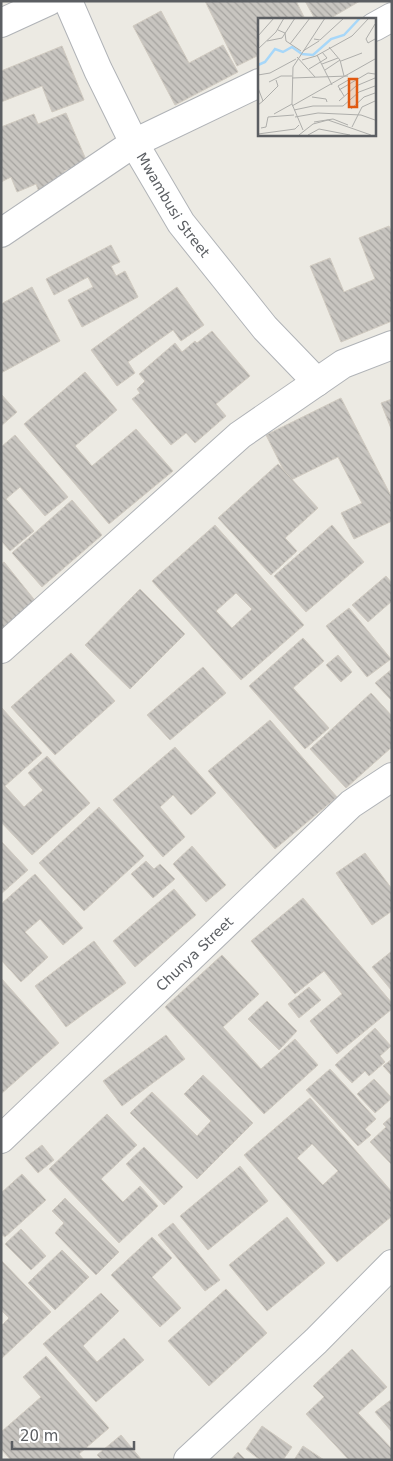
<svg xmlns="http://www.w3.org/2000/svg" width="393" height="1461" font-family="'DejaVu Sans',sans-serif">
	<style>
		.building { fill: url(#building-back-hatch); stroke: #d1cbc1; fill-rule: evenodd }
		.lines { fill: none; stroke-linecap: round; stroke-linejoin: round }
		.minor-casing { stroke: #b0b3b7; stroke-width: 30 }
		.minor { stroke: #fff; stroke-width: 28 }
		.labels { text-anchor: middle; stroke-width: 4; stroke-linejoin: round; paint-order: stroke }
		.street-label { font-size: 14px; fill: #5b5e62; stroke: #fff }
		.inset-river { fill: none; stroke: #a7d7f9; stroke-width: 2.5 }
		.inset-road { fill: none; stroke: #aeaeab; stroke-width: 1 }
		.view { fill: #e15910; fill-opacity: 0.15; stroke: #e15910; stroke-width: 2.5 }
		.inset-edge { fill: none; stroke: #5b5e62; stroke-width: 2.5 }
	</style>
	<defs>
		<pattern id="building-back-hatch" width="6" height="6" patternUnits="userSpaceOnUse" patternTransform="scale(1.25)"><rect width="6" height="6" fill="#c8c5c0"/><path d="M-1 5l2 2M0 0l6 6M5-1l2 2" fill="none" stroke="#a5a39f"/></pattern>
	</defs>
	<rect width="100%" height="100%" fill="#eceae3"/>
	<g class="building">
		<path d="M205 1H296L305 19H259V55L237 66Z"/>
		<path d="M305 1H360L329 19H315Z"/>
		<path d="M161 11 189 63 223 45 238 72 175 105 133 26Z"/>
		<path d="M62 46 84 100 52 112 42 86 1 102V71Z"/>
		<path d="M66 113 87 162 64 171 68 179 39 192 36 184 17 192 11 177 1 182V127L34 114 38 124Z"/>
		<path d="M389 226 392 233V321L341 342 310 266 330 258 344 292 375 279 359 238Z"/>
		<path d="M111 245 120 262 111 266 116 276 125 271 138 297 82 327 68 300 93 287 88 277 54 295 46 279Z"/>
		<path d="M32 287 60 341 1 373V304Z"/>
		<path d="M177 287 204 325 181 341 173 330 128 362 135 373 117 386 91 350Z"/>
		<path d="M212 331 250 376 216 404 226 416 195 443 186 433 171 445 132 399 140 393 137 389 145 381 139 374 175 343 182 352 195 341 197 343Z"/>
		<path d="M85 372 117 410 75 446 92 466 136 429 173 471 109 524 24 424Z"/>
		<path d="M1 394 17 412 1 426Z"/>
		<path d="M341 398 392 498V521L354 539 341 513 362 503 338 457 289 481 266 435Z"/>
		<path d="M392 399V431L381 403Z"/>
		<path d="M15 435 68 497 45 516 20 487 6 499 34 531 10 551 1 541V447Z"/>
		<path d="M278 464 318 508 285 538 297 551 271 575 218 518Z"/>
		<path d="M72 500 102 535 42 587 12 553Z"/>
		<path d="M215 525 304 625 241 680 152 581ZM236 593 252 609 232 628 216 611Z"/>
		<path d="M332 525 364 562 306 612 274 576Z"/>
		<path d="M4 562 37 603 1 631V564Z"/>
		<path d="M386 576 392 583V601L368 622 352 605Z"/>
		<path d="M140 589 185 634 130 689 85 645Z"/>
		<path d="M349 608 391 659 367 677 326 626Z"/>
		<path d="M303 638 324 661 293 688 329 728 305 749 249 686Z"/>
		<path d="M71 653 115 701 55 755 11 707Z"/>
		<path d="M338 655 352 672 341 682 326 665Z"/>
		<path d="M203 667 226 693 170 740 147 715Z"/>
		<path d="M392 669V701L375 683Z"/>
		<path d="M371 693 392 716V747L346 788 310 749Z"/>
		<path d="M2 708 42 753 5 786 24 807 43 790 28 773 47 756 90 803 32 855 1 822Z"/>
		<path d="M270 720 337 797 275 849 208 771Z"/>
		<path d="M175 747 216 793 191 815 173 795 160 807 185 837 163 857 113 800Z"/>
		<path d="M99 807 144 856 84 911 39 863Z"/>
		<path d="M1 841 28 870 1 894Z"/>
		<path d="M192 846 226 885 206 902 173 864Z"/>
		<path d="M365 853 392 889V911L372 925 336 873Z"/>
		<path d="M146 861 154 869 160 864 175 879 153 898 131 874Z"/>
		<path d="M35 874 83 928 63 945 40 919 25 932 48 957 21 982 1 960V904Z"/>
		<path d="M174 889 196 915 135 967 113 941Z"/>
		<path d="M303 898 392 1003V1009L337 1054 310 1021 342 994 324 971 295 994 251 941Z"/>
		<path d="M94 941 126 983 66 1027 35 986Z"/>
		<path d="M392 951V991L372 967Z"/>
		<path d="M222 955 259 994 223 1027 261 1069 295 1039 318 1065 264 1114 165 1007Z"/>
		<path d="M1 978 59 1043 1 1094Z"/>
		<path d="M309 987 321 1000 299 1018 288 1004Z"/>
		<path d="M267 1001 297 1031 279 1050 248 1019Z"/>
		<path d="M375 1028 391 1046 380 1056 385 1062 369 1076 365 1071 352 1083 335 1065Z"/>
		<path d="M166 1035 185 1059 122 1106 103 1081Z"/>
		<path d="M392 1059V1076L383 1066Z"/>
		<path d="M330 1069 376 1119 365 1129 371 1135 358 1146 306 1090Z"/>
		<path d="M203 1075 253 1123 197 1179 130 1113 152 1092 197 1136 211 1121 184 1094Z"/>
		<path d="M374 1079 392 1098 375 1113 357 1094Z"/>
		<path d="M310 1098 392 1192V1216L337 1262 244 1155ZM312 1144 338 1171 323 1185 297 1158Z"/>
		<path d="M107 1114 137 1145 101 1179 123 1202 140 1186 158 1206 119 1243 49 1169Z"/>
		<path d="M392 1116V1165L370 1142 386 1127 383 1124Z"/>
		<path d="M42 1145 54 1160 38 1173 25 1158Z"/>
		<path d="M144 1147 183 1187 164 1205 126 1164Z"/>
		<path d="M240 1166 268 1201 208 1250 180 1216Z"/>
		<path d="M22 1174 46 1200 5 1237 1 1234V1193Z"/>
		<path d="M65 1198 119 1252 96 1275 55 1233 64 1223 52 1211Z"/>
		<path d="M287 1217 325 1263 267 1311 229 1265Z"/>
		<path d="M173 1223 220 1280 205 1291 158 1235Z"/>
		<path d="M21 1229 46 1256 31 1270 5 1244Z"/>
		<path d="M152 1237 172 1258 152 1277 181 1308 160 1327 111 1275Z"/>
		<path d="M62 1250 89 1277 55 1310 28 1283Z"/>
		<path d="M1 1260 51 1312 1 1359V1326L9 1318 1 1310Z"/>
		<path d="M226 1289 267 1333 209 1386 168 1341Z"/>
		<path d="M101 1293 119 1311 83 1346 97 1362 124 1338 144 1360 96 1402 43 1344Z"/>
		<path d="M352 1349 387 1387 358 1413 392 1449V1460H349L306 1414 324 1397 313 1386Z"/>
		<path d="M46 1356 109 1428 79 1454 84 1460H11L1 1449V1432L41 1397 23 1377Z"/>
		<path d="M392 1399V1432L375 1412Z"/>
		<path d="M262 1426 292 1447 283 1460H260L246 1449Z"/>
		<path d="M121 1435 141 1459 102 1460 97 1455Z"/>
		<path d="M303 1446 324 1460H294Z"/>
		<path d="M238 1452 246 1460H231Z"/>
	</g>
	<g class="lines">
		<defs>
			<g id="minor">
				<path id="s1" d="M68 1 98 70 134 143 181 223 265 328 317 382"/>
				<path d="M1 23 49 1"/>
				<path d="M374 27 392 17"/>
				<path d="M1 233 134 143 259 83"/>
				<path d="M1 649 240 435 343 364 392 345"/>
				<path id="s2" d="M1 1139 351 804 392 777"/>
				<path d="M188 1460 316 1341 392 1264"/>
			</g>
		</defs>
		<use href="#minor" class="minor-casing"/>
		<use href="#minor" class="minor"/>
	</g>
	<g class="labels">
		<g class="street-label">
			<text dy="5" stroke="none"><textPath href="#s1" startOffset="230">Mwambusi Street</textPath></text>
			<text dy="5" stroke="none"><textPath href="#s2" startOffset="268">Chunya Street</textPath></text>
		</g>
	</g>
	<g transform="translate(258 18)">
		<rect width="118" height="118" fill="#eceae3"/>
		<path class="inset-river" d="M0 47 7 44 17 31 25 34 34 29 44 36 55 37 73 21 86 17 102 0"/>
		<path class="inset-road" d="M117 6 108 21 110 25 117 21M20 12 27 15 28 23 43 33M0 18 16 0M56 21 62 22 86 0M9 23 24 20 37 0M32 26 52 0M71 29 82 42 86 58M0 31 18 14 26 0M45 33 61 23M59 37 74 67M39 39 57 59M44 42 58 38 94 18 111 0M83 43 104 35M64 46 80 40M51 51 69 40 64 34M67 52 82 42M0 57 12 55 38 41M34 60 90 58M11 64 23 58H34M0 70 5 83 0 87M81 72 110 55 117 56M86 78 80 68 92 61M54 79 68 81 69 84M5 83 20 68 18 62M81 83 98 68 117 60M34 88 117 41M93 91 106 79 117 75M36 92 55 88H85L101 74 117 68M16 96 34 86M37 99 60 95 103 97 117 102M56 104 75 101 90 107M94 109 104 89 117 83M3 110 8 109 10 99 36 97M45 112 34 86 35 49 67 0M0 116 37 111 41 107M41 117 55 106 70 102 113 117M50 117 61 111 92 117"/>
		<path class="view" d="M91 61H99V89H91Z"/>
		<rect width="118" height="118" class="inset-edge"/>
	</g>
	<rect width="393" height="1461" fill="none" stroke="#5b5e62" stroke-width="5"/>
	<path d="M12 1441v8h122v-8" fill="none" stroke="#5b5e62" stroke-width="2.5"/>
	<text x="20" y="1441" font-size="15" fill="#5b5e62" stroke="#ffffff" stroke-width="4" paint-order="stroke">20 m</text>
</svg>
